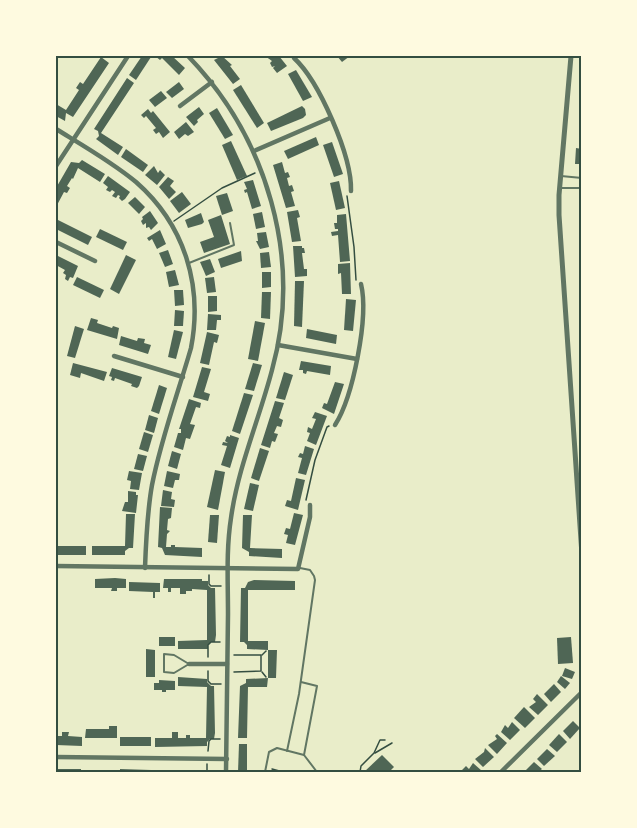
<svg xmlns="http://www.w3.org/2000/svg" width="637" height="828" font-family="Signika,sans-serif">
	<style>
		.building { fill: #4f6655 }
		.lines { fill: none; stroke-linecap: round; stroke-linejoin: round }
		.path { stroke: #344e41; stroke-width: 1.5 }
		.service { stroke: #617663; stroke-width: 2 }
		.minor { stroke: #617663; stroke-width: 4.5 }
		.tertiary { stroke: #617663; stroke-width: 5 }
		.neatline { fill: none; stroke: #344e41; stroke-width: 2 }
	</style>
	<rect width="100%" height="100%" fill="#e9edc9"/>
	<g class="building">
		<path d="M142 56 151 57 136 80 129 75Z"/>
		<path d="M155 56H172L185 68 179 75 162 58 160 60Z"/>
		<path d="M222 56 232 65 230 66 240 79 233 84 214 60Z"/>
		<path d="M265 56H279L287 66 277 73 273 68 275 66 272 67 270 63 272 61Z"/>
		<path d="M337 56H350L342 62Z"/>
		<path d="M101 57 109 63 73 117 66 113 65 121 56 116V104L66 110 79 90 76 88 80 82 83 84Z"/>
		<path d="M296 70 312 97 303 101 288 74Z"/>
		<path d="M127 78 134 83 101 133 123 147 118 155 96 139 99 136 98 131 94 129Z"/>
		<path d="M179 82 184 89 172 98 166 92Z"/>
		<path d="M241 85 264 123 257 128 233 90Z"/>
		<path d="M161 91 167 98 155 107 149 100Z"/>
		<path d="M302 106 305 109 306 115 303 118 271 131 267 123Z"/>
		<path d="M199 107 204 114 197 120 198 122 194 126 186 117Z"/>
		<path d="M217 108 233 135 225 139 209 113Z"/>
		<path d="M148 109 151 113 153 111 170 132 163 138 159 132 156 134 153 130 156 128 146 116 144 118 141 115Z"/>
		<path d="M186 122 194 132 188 136 185 134 179 139 174 132Z"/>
		<path d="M316 137 319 145 288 159 284 151Z"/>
		<path d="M231 141 247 176 237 180 222 145Z"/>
		<path d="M332 142 343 174 334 177 323 145Z"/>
		<path d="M576 148 582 149V164H575Z"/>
		<path d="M126 149 148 165 143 172 121 157Z"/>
		<path d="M82 160 105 174 100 182 78 168 73 179 72 178 67 186 70 188 67 193 64 192 56 207V188L71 162 79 163Z"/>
		<path d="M282 162 285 173 288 172 290 177 287 178 289 186 292 185 294 191 291 192 295 206 286 208 273 165Z"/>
		<path d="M154 166 158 173 160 170 165 175 157 185 145 175Z"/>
		<path d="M108 176 130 192 125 199 122 201 119 198 120 196 118 195 116 198 112 196 115 192 112 190 110 192 106 190 108 187 103 183Z"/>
		<path d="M168 177 174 181 170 186 176 192 169 199 159 187Z"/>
		<path d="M253 180 261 206 252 209 247 192 245 193 244 190 247 189 244 182Z"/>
		<path d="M339 181 345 208 336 210 330 183Z"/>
		<path d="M182 192 191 204 179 213 170 201Z"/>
		<path d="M227 193 233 211 222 215 216 196Z"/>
		<path d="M135 197 145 207 139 214 128 203Z"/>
		<path d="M298 210 300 217 297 218 301 241 292 242 287 212Z"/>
		<path d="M150 211 158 223 151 230 149 227 146 228V223L143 225 141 221 143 219 142 217Z"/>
		<path d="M262 212 265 227 256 229 253 214Z"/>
		<path d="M201 213 204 222 202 224 188 228 185 220Z"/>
		<path d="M346 214 350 261 340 262 338 235 332 236 331 232 338 231V229H335L334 223H337V215Z"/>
		<path d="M221 215 230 244 204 253 200 242 214 237 208 220Z"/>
		<path d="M56 219 92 237 88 245 56 229Z"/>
		<path d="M100 229 127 242 123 250 96 237Z"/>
		<path d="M160 230 166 244 157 249 152 239 149 241 147 238Z"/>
		<path d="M266 232 269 247 260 249 256 241H258L257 233Z"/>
		<path d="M293 246H302V248H304L305 253H302L304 269H307V276L295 277Z"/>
		<path d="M168 250 173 264 165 267 159 253Z"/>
		<path d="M241 251 242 261 221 268 218 259Z"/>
		<path d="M269 252 271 267 261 268 260 253Z"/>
		<path d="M56 255 78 266 73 278 70 277 68 281 65 279 66 275 63 273 65 270 56 265Z"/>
		<path d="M126 255 136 260 119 294 110 289Z"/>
		<path d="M210 259 215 272 206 276 200 262Z"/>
		<path d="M350 263 351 294H342L341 273 338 274V264Z"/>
		<path d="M175 270 179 285 169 287 166 272Z"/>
		<path d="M262 272H271V287L262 288Z"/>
		<path d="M77 277 104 290 100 298 73 285Z"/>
		<path d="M214 277 216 292 207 293 205 278Z"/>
		<path d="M295 281H304L302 327 294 326Z"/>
		<path d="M174 290H183L184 305 175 306Z"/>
		<path d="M262 292H271L270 319 261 318Z"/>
		<path d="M208 296H217V311L208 312Z"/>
		<path d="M346 299 356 300 353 331 344 330Z"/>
		<path d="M175 310 184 311 183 326H174Z"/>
		<path d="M208 314 221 315V320H217L216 330H207Z"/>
		<path d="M91 318 98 320 97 323 112 328 113 326 119 328 117 339 87 330Z"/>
		<path d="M255 321 265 323 258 361 248 359Z"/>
		<path d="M75 326 84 329 75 358 67 356Z"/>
		<path d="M307 329 337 335 336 344 306 338Z"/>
		<path d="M174 330 183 332 176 359 168 357Z"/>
		<path d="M207 332 219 335 217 343 214 342 209 365 200 363Z"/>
		<path d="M121 336 137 341 138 338 145 339 144 343 151 345 148 354 119 345Z"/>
		<path d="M301 361 331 366 330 375 307 371 306 374 303 373V370H299Z"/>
		<path d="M73 363 107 372 104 381 81 373 80 378 70 375Z"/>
		<path d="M253 363 262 365 254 391 245 389Z"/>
		<path d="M202 367 211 369 204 392 210 394 208 401 193 397Z"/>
		<path d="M112 368 142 377 139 386 137 388 131 386 132 384 115 378 114 381 111 380 112 377 109 376Z"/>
		<path d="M284 372 293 375 285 400 276 398Z"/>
		<path d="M335 382 344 384 334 414 322 408 324 403 327 404Z"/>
		<path d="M159 385 167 388 159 414 151 411Z"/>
		<path d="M244 393 253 395 240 434 232 431Z"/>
		<path d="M189 399 201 403 200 408 196 407 190 424 195 425 190 439 186 438 183 450 174 447 178 433H181V429H179Z"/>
		<path d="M275 401 284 403 279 418 283 420 281 427 277 426 274 433 278 434 275 442 272 441 270 448 261 445Z"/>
		<path d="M315 412 327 416 316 445 307 441 310 433 307 432 308 427 312 429 316 419 312 418Z"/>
		<path d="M149 415 158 418 154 433 145 430Z"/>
		<path d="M144 432 153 435 148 452 139 449Z"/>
		<path d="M230 435 239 438 230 468 221 465 227 446 222 445 223 442 228 443 225 441 227 436 230 437Z"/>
		<path d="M305 446 314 449 306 475 298 473 302 458 298 457 300 453 303 454Z"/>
		<path d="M260 448 269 451 259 481 251 478Z"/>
		<path d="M172 451 181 454 177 469 168 466Z"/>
		<path d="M138 454 147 456 143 471 134 469Z"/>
		<path d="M215 470 225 472 218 510 207 507Z"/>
		<path d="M129 471 142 473 139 490 130 489 131 481 127 480Z"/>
		<path d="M167 471 180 474 179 480H175L173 488 164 486Z"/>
		<path d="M296 478 305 480 298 510 285 506 287 500 291 501Z"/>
		<path d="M250 483 259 485 253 511 244 509Z"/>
		<path d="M163 490 172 492 171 499 175 500 174 507 161 506Z"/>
		<path d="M128 491 136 492V495H138L136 513 122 511 125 502H128Z"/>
		<path d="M160 507 172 508 171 518 168 519 167 530 170 531 167 534 166 547H171V545H175V547L202 548V557L165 555 162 548 158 547Z"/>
		<path d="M294 513 303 515 295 545 286 543 288 535 284 534 286 528 290 529Z"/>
		<path d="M126 514H135L133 548H129L125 551V555H92V546H125Z"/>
		<path d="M210 515H219L217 543 208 542Z"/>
		<path d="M243 515H252L250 548 282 549V558L249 556V552L242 548Z"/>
		<rect x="56" y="546" width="30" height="9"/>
		<path d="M115 578 126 579V588H117V591H111L112 588H95V579Z"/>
		<path d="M164 579H202V581H208V585L211 588H215L216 635 215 642H211L208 645V649H178V641L207 640V590L192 589V591H186V594H180V588H171V592H168V588H163Z"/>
		<path d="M254 580 295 581V590H248V641H268V650H277L276 678H268V650L247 649V645L244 642H240L241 588H245L248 582Z"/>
		<path d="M129 582 160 583V592H155V598H153V592L129 591Z"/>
		<rect x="159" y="637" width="16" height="9"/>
		<path d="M571 637 573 663 558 664 557 638Z"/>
		<path d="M146 649 155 650V677H146Z"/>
		<path d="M565 668 575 672 572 679 562 676Z"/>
		<path d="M561 676 570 683 565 689 557 682Z"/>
		<path d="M178 677 207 679V682L211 686H214L215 733 214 739H210L207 742V746L155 747V738H172V732H178V738H186V735H190V738H206L207 687 178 686Z"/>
		<path d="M268 678 267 687H248L247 738H238L240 686 246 683V679Z"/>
		<path d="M159 680 175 681V690H166V692H162V690H154V683H159Z"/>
		<path d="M554 684 561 692 551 702 544 694Z"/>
		<path d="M537 694 548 705 538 715 529 707 536 702 533 699Z"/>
		<path d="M524 707 535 718 525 728 514 718Z"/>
		<path d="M573 721 580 728 570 739 563 731Z"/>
		<path d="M512 722 520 730 510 740 501 732 505 725 508 728Z"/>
		<path d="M109 726H117V738H85L86 729H109Z"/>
		<path d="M62 732H69L68 736 82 737V746L56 745V736H62Z"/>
		<path d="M497 734 507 743 497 754 488 745 497 739 495 736Z"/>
		<path d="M559 734 567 742 557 752 549 745Z"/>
		<rect x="120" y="737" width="31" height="9"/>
		<path d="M239 744H247V772H238Z"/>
		<path d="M485 748 494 757 483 767 475 759 484 752Z"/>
		<path d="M547 749 555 756 544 766 537 759Z"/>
		<path d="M382 755 394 767 389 772H364Z"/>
		<path d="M534 762 542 769 538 772H524Z"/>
		<path d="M473 763 482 771 480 772H460L466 766 469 769Z"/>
		<rect x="56" y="769" width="25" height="3"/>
		<path d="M120 769 151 770V772H120Z"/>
		<rect x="154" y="770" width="46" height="2"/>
	</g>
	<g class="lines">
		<g class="path">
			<path d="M347 196 354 247 356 280"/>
			<path d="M174 221 222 188 255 173"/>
			<path d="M306 500 315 460 327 427 329 426"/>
			<path d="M209 575V584L211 586H221"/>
			<path d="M262 655 266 651"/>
			<path d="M208 657V645L211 642H220"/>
			<path d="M208 671V681L211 684H221"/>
			<path d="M234 672 261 671V655H234"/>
			<path d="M262 672 266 677"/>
			<path d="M208 751 209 741 211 739H220"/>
			<path d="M375 753 392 743"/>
			<path d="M207 764V772"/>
			<path d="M272 769 283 772"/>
			<path d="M360 772 361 766 374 753 380 740H385"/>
		</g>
		<g class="service">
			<path d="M561 176 582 178"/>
			<path d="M560 188H582"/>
			<path d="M189 263 234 245 230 223"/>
			<path d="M164 654 174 655 189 664 174 673 164 672Z"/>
			<path d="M287 751 299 694 315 580 314 576 310 570 300 568"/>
			<path d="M304 755 317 772"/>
			<path d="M265 772 269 752 277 748 304 755 317 686 301 682"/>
		</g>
		<g class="minor">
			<path d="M188 56C267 138 303 258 272 370 259 420 238 467 231 518 226 550 228 582 228 614 227 667 227 720 226 772"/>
			<path d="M294 58C319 81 352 156 351 191"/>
			<path d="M180 106 212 82"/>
			<path d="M56 129C82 145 112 162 136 182 185 225 203 286 191 348 178 393 161 439 152 485 147 513 146 540 145 568"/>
			<path d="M254 151 330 118"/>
			<path d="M56 166 128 56"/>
			<path d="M56 242 95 261"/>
			<path d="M278 345 357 359"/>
			<path d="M114 356 183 377"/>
			<path d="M335 425C353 397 369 317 361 284"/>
			<path d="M56 566 298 569 310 517V505"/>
			<path d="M189 664H227"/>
			<path d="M56 757 227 759"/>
			<path d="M501 772 582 692"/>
		</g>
		<path class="tertiary" d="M571 56 559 195V215L582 555"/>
	</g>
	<rect width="637" height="828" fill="none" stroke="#fefae0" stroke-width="114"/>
	<rect x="57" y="57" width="523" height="714" class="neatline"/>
</svg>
